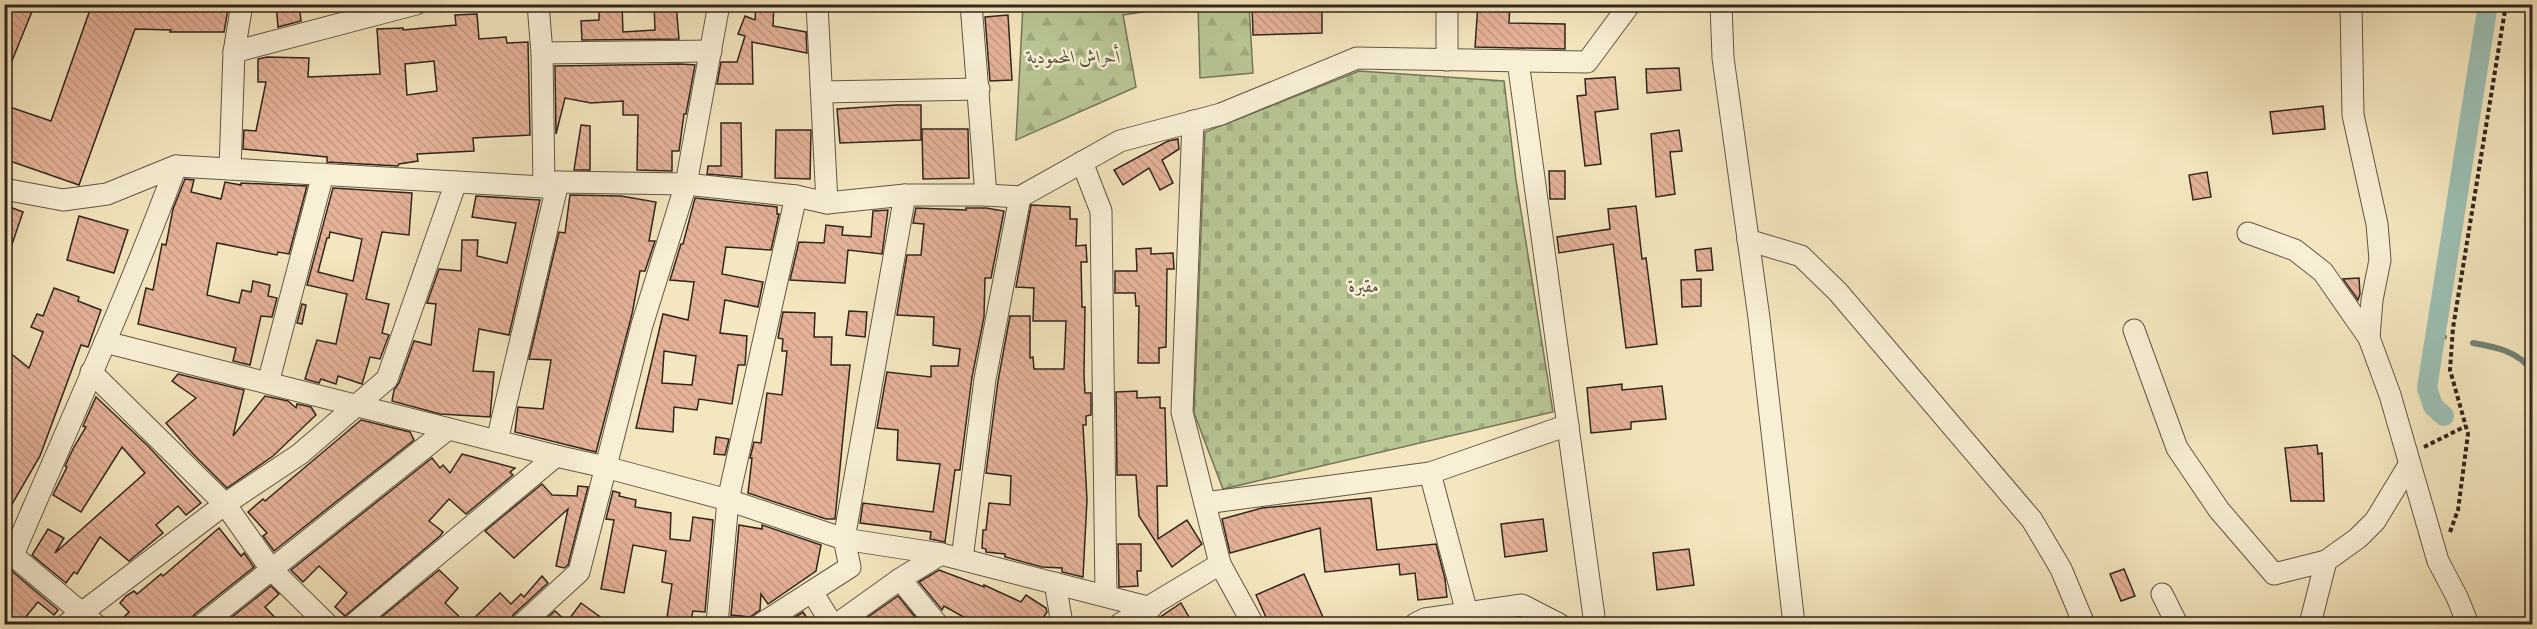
<svg xmlns="http://www.w3.org/2000/svg" width="2537" height="629" font-family="'IM FELL English',Amiri,serif">
	<style>
		.forest { fill: url(#forest-firs); stroke: #747659; stroke-width: 1.5 }
		.cemetery { fill: url(#cemetery-stones); stroke: #747659; stroke-width: 1.5 }
		.lines { fill: none; stroke-linecap: round; stroke-linejoin: round }
		.stream { stroke: #718277; stroke-width: 6 }
		.canal { stroke: #9cbfb3; stroke-width: 20 }
		.building { fill: url(#building-back-hatch); stroke: #31261e; stroke-width: 1.5; fill-rule: evenodd }
		.minor-casing { stroke: #625646; stroke-width: 23 }
		.path { stroke: #31261e; stroke-width: 4; stroke-dasharray: 4.5 3; stroke-linecap: butt }
		.minor { stroke: #f8efd5; stroke-width: 21 }
		.labels { text-anchor: middle; stroke-width: 5; stroke-linejoin: round; paint-order: stroke }
		.park-label { font-size: 18px; font-style: italic; fill: #534e3c; stroke: #f8efd5 }
	</style>
	<defs>
		<pattern id="forest-firs" width="22" height="20" patternUnits="userSpaceOnUse" patternTransform="scale(1.5)"><rect width="22" height="20" fill="#b8c694"/><path d="M5 1l3.5 6h-7zM16 11l3.5 6h-7z" fill="#9faa7f"/></pattern>
		<pattern id="cemetery-stones" width="16" height="16" patternUnits="userSpaceOnUse" patternTransform="scale(1.5)"><rect width="16" height="16" fill="#b8c694"/><path d="M2 7V4a2 2 0 0 1 4 0v3zM10 15v-3a2 2 0 0 1 4 0v3z" fill="#9faa7f"/></pattern>
		<pattern id="building-back-hatch" width="6" height="6" patternUnits="userSpaceOnUse" patternTransform="scale(1.5)"><rect width="6" height="6" fill="#e5b298"/><path d="M-1 5l2 2M0 0l6 6M5-1l2 2" fill="none" stroke="#c59983"/></pattern>
	</defs>
	<rect width="100%" height="100%" fill="#f4e6be"/>
	<filter id="stains"><feTurbulence type="fractalNoise" baseFrequency=".00333" numOctaves="4"/><feColorMatrix values="0 0 0 0 .2 0 0 0 0 .09 0 0 0 0 .02 0 0 0 .5 -.17"/></filter>
	<radialGradient id="worn" r=".72"><stop offset=".6" stop-color="#630" stop-opacity="0"/><stop offset="1" stop-color="#630" stop-opacity=".3"/></radialGradient>
	<g class="forest">
		<path d="M1023 5V4L1191 5 1123 15 1136 87 1016 140Z"/>
		<path d="M1198 5H1249L1253 73 1200 78Z"/>
	</g>
	<path class="cemetery" d="M1359 71 1504 81 1516 180 1553 412 1223 489 1194 413 1205 132Z"/>
	<g class="lines">
		<g class="stream">
			<path d="M2436 327 2444 337"/>
			<path d="M2473 343C2496 347 2518 351 2532 371"/>
		</g>
		<path class="canal" d="M2444 416 2433 406 2427 388 2488 4"/>
	</g>
	<g class="building">
		<path d="M4 4H35L5 78H4Z"/>
		<path d="M92 4H229L224 32H170L171 30 135 29 79 185 4 159V105L51 121Z"/>
		<path d="M276 4H299L301 21 278 27Z"/>
		<path d="M599 4H622L623 32 655 30 654 4H676L679 39 582 40 581 21 599 20Z"/>
		<path d="M756 4H774L773 26 806 32 807 53 752 42 753 84H717L721 62H737L745 36 738 34 745 16 755 20Z"/>
		<path d="M1252 4H1322V33L1253 35Z"/>
		<path d="M1478 4H1510L1509 23 1565 24V49L1475 47Z"/>
		<path d="M477 14 479 39 506 37 507 43 528 42 530 135 473 138 474 151 417 154 418 161 399 164 398 166 327 162V157L243 149 244 130 256 131 266 82H258V59L267 57 309 58 308 77 380 74 377 29 403 28V30L456 25 455 15ZM434 61 437 91 407 95 405 64Z"/>
		<path d="M1008 15 1012 80 990 81 985 17Z"/>
		<path d="M681 64 695 65 686 114H684L679 151H672V171L637 170 638 115H623V101L591 103 565 98 556 134 555 66Z"/>
		<path d="M1679 68 1681 90 1647 93 1646 69Z"/>
		<path d="M1615 77 1618 109 1595 112 1601 164 1585 166 1577 96 1586 95 1585 79Z"/>
		<path d="M896 105H921V140L840 143 837 109Z"/>
		<path d="M2323 106 2325 129 2273 134 2270 112Z"/>
		<path d="M721 123H741L742 177 707 174 708 166H721Z"/>
		<path d="M581 125 590 126V170H574Z"/>
		<path d="M922 129H968L969 178 923 179Z"/>
		<path d="M776 130H811L810 179 775 178Z"/>
		<path d="M1679 130 1682 151 1670 152 1675 194 1656 197 1651 134Z"/>
		<path d="M1178 139 1179 149 1162 160 1173 183 1160 190 1149 168 1123 185 1114 170 1168 141Z"/>
		<path d="M1549 171H1565V199H1550Z"/>
		<path d="M2207 172 2211 197 2193 200 2189 175Z"/>
		<path d="M185 179 194 180 191 192 221 199 225 182 241 185V183L307 186 289 254 278 252 277 255 217 243 207 295 239 303 242 290 251 292 253 281 270 285 268 296 277 298 272 317 261 316 250 365 233 361 236 348 138 324 146 288 153 290 162 244 166 245 173 209Z"/>
		<path d="M333 188 412 193 409 235 382 232 366 299 389 304 382 333 389 335 380 359 370 357 362 384 338 376 336 384 321 379 319 383 305 379 317 340 336 344 347 294 307 285ZM330 232 362 239 353 281 318 272 327 238H329Z"/>
		<path d="M570 195 621 196 656 202 649 241H655L645 271H640L632 314 596 452 515 432 518 407 543 409 551 360 529 359 559 232 565 233Z"/>
		<path d="M476 196 540 200 509 335 479 329 473 371 494 372 490 417 440 414 392 401 394 390 399 383 414 341 431 345 436 304 427 303 439 269 461 271 462 240H478L477 256 507 263 516 223 472 217Z"/>
		<path d="M695 198 777 207V214H779L771 250 726 247 722 274 763 282 758 307 725 300 720 333 747 336 745 365H738L732 404 699 399 697 410 674 407 673 432 636 428 663 314 688 320 694 282 670 280 681 244H683ZM664 351 696 356 692 385 662 383Z"/>
		<path d="M4 205 23 212 7 259H4Z"/>
		<path d="M1031 205 1070 207V219H1077L1076 246 1086 245 1087 262H1081L1082 307H1085L1084 376 1085 393H1091V415L1086 416V425H1083L1087 500 1083 577 1062 572V568L1042 567 1005 557V554L986 552V549L982 548 983 530H986L989 503 1010 505 1011 476 986 473 998 381 1010 316H1030V358L1033 357 1034 369H1064L1066 321H1033L1034 288 1016 287Z"/>
		<path d="M1636 206 1642 259 1646 258 1657 344 1626 348 1613 244 1559 253 1557 237 1610 229 1608 209Z"/>
		<path d="M916 208 966 210V208H986L1004 211 991 278H985L984 317 972 377 960 470H955L945 542 930 539 931 532 860 523 863 503 933 512 940 464 897 460 898 430 877 428 887 372 931 377V366H958L960 349 933 345 934 317 897 315 907 255H921L924 224 913 223Z"/>
		<path d="M888 210 882 254 848 250 845 283 790 280 799 242 824 243 826 225 843 227 842 235 871 237 873 211Z"/>
		<path d="M79 216 128 230 114 273 67 260Z"/>
		<path d="M1151 248V254L1173 253 1174 269H1167L1166 347 1159 348V363H1138L1139 306H1136L1135 293H1115V271H1137L1136 249Z"/>
		<path d="M1711 248 1713 270 1697 271 1695 250Z"/>
		<path d="M2359 278 2360 294 2358 300 2343 279Z"/>
		<path d="M1701 279V306L1682 307 1681 280Z"/>
		<path d="M54 288 79 297 78 301 101 310 88 347 81 345 40 456 4 518V348L29 368 43 332 31 327 37 314 43 316Z"/>
		<path d="M302 304 306 305 302 324 297 323Z"/>
		<path d="M849 311 867 312 865 337 846 335Z"/>
		<path d="M783 312 815 313 814 337H832L831 365H850L835 519H826L748 493 752 458H750L754 442 761 443 767 393 782 395 787 351H782L783 339 778 338Z"/>
		<path d="M178 374 244 390 233 436 265 396 288 401 296 408 297 404 311 407 316 415 273 456 227 488 193 454 166 423 196 398 172 381Z"/>
		<path d="M1622 384V390L1662 386 1666 419 1631 422V429L1591 433 1587 388Z"/>
		<path d="M1137 391V398L1160 397V408H1165L1167 486H1157L1158 539 1187 520 1202 544 1172 567 1139 516 1136 475H1117L1116 392Z"/>
		<path d="M96 397 148 446 201 503 186 515 178 506 156 525 163 533 129 561 100 537 77 574 74 572 66 583 32 555 48 529 64 538 55 553 145 473 122 447 81 512 53 495 67 467 65 466 74 447 86 427 83 426Z"/>
		<path d="M361 420 410 432 414 440 274 551 263 536 267 533 248 512 263 499 265 501Z"/>
		<path d="M716 437 729 439 725 455 714 454Z"/>
		<path d="M2317 445 2318 454 2322 453 2324 501H2291L2285 448Z"/>
		<path d="M462 454 515 468 510 472 513 475 466 514 449 499 429 521 443 532 440 536 345 616 335 607 347 593 319 566 303 582 291 570 432 458 440 468 443 465 450 473Z"/>
		<path d="M542 484 552 495 577 496 578 486 588 487 568 565 564 568 556 566 568 509 514 558 485 531Z"/>
		<path d="M613 491 620 493 619 496 636 500 635 507 671 513 670 539 690 541 693 517 713 520 705 612 693 611 690 624H666L672 584 662 582 666 551 633 545 624 593 601 589 614 520 606 519Z"/>
		<path d="M1371 498 1377 550 1436 544 1445 579 1447 597 1418 600 1415 573 1400 575 1399 564 1325 572 1320 528 1230 553 1222 519 1262 508Z"/>
		<path d="M1543 519 1547 551 1505 557 1501 524Z"/>
		<path d="M739 525 762 529V525L821 545 816 571 768 604 761 594 760 610 750 617 731 615Z"/>
		<path d="M219 528 241 556 244 553 254 567 195 614 187 624H132L124 617 129 612 120 603 126 596 134 591 137 594 161 574 163 576Z"/>
		<path d="M1118 544H1141V571H1137L1138 586 1119 587Z"/>
		<path d="M1689 549 1694 585 1657 590 1653 553Z"/>
		<path d="M7 567 58 610 54 615 38 602 20 624H4V572Z"/>
		<path d="M2124 569 2135 596 2121 601 2110 574Z"/>
		<path d="M439 570 458 588 445 603 467 624H373Z"/>
		<path d="M939 570 984 587V585L1021 602 1026 595 1046 608 1047 612 1039 624H976L944 606 942 610 919 582Z"/>
		<path d="M1304 574 1326 624H1269L1256 595Z"/>
		<path d="M542 576 548 583 513 615 510 624H468L500 593 511 604 521 594 524 597Z"/>
		<path d="M271 586 279 594 265 607 281 624H223Z"/>
		<path d="M898 596 921 624H858Z"/>
		<path d="M581 603 610 624H540L555 611 567 622Z"/>
		<path d="M1181 603 1193 624H1144L1160 617Z"/>
		<path d="M803 612 811 624H784Z"/>
	</g>
	<g class="lines">
		<defs>
			<g id="minor">
				<path d="M538 4 542 53 544 187"/>
				<path d="M817 4 827 203"/>
				<path d="M971 4 986 195"/>
				<path d="M1721 4 1723 58 1759 318 1794 624"/>
				<path d="M2351 4 2353 115 2377 224 2380 260 2372 300 2369 338 2390 395 2438 561 2457 597 2468 624"/>
				<path d="M234 52 242 4"/>
				<path d="M542 53 711 51"/>
				<path d="M1447 60V4"/>
				<path d="M1518 61 1595 624"/>
				<path d="M822 92 979 89"/>
				<path d="M1193 121 1182 412 1220 564 1253 624"/>
				<path d="M1082 162 1101 211 1106 596"/>
				<path d="M230 169 234 52 416 4"/>
				<path d="M4 189 63 200 107 194 176 166 544 187 558 182 686 184 796 196 827 203 905 195H986L1020 197 1120 141 1221 114 1357 58 1587 62 1630 4"/>
				<path d="M2248 233 2295 250 2323 272 2369 338"/>
				<path d="M1748 240 1801 256 1838 292 2032 520 2061 569 2084 624"/>
				<path d="M2134 330 2177 448 2219 510 2274 574 2326 561"/>
				<path d="M105 342 556 456 605 467 728 500 844 539 941 554 1151 608"/>
				<path d="M91 372 225 504 271 569 327 624"/>
				<path d="M268 383 323 174"/>
				<path d="M497 441 558 182"/>
				<path d="M1430 473 1467 613"/>
				<path d="M1205 503 1430 473 1568 425"/>
				<path d="M4 548 95 624"/>
				<path d="M13 555C68 426 127 298 176 166"/>
				<path d="M962 559 985 379 1020 197"/>
				<path d="M900 579 937 624"/>
				<path d="M1055 583 1062 624"/>
				<path d="M812 592 832 624"/>
				<path d="M2162 594 2177 624"/>
				<path d="M67 624 225 504 300 454 387 379 456 182"/>
				<path d="M203 624 448 429"/>
				<path d="M354 624 556 456"/>
				<path d="M522 624 579 572 642 325 686 184 719 4"/>
				<path d="M717 624 728 500 796 196"/>
				<path d="M761 624 850 567 844 539 905 195"/>
				<path d="M837 624 900 579 941 554"/>
				<path d="M1120 624 1220 564"/>
				<path d="M1415 624 1425 619 1522 605 1559 624"/>
				<path d="M2310 624 2326 561 2358 538 2375 521 2409 465"/>
			</g>
		</defs>
		<use href="#minor" class="minor-casing"/>
		<g class="path">
			<path d="M2424 447 2466 426"/>
			<path d="M2450 532 2458 510 2468 434 2450 370 2453 328 2506 4"/>
		</g>
		<use href="#minor" class="minor"/>
	</g>
	<g class="labels">
		<g class="park-label">
			<text x="1074" y="63">أحراش المحمودية</text>
			<text x="1364" y="292">مقبرة</text>
		</g>
	</g>
	<rect width="2537" height="629" fill="none" stroke="#f4e6be" stroke-width="24"/>
	<rect x="6" y="6" width="2525" height="617" fill="none" stroke="#31261e" stroke-width="3"/>
	<rect x="12" y="12" width="2513" height="605" fill="none" stroke="#31261e" stroke-width="1.5"/>
	<rect width="100%" height="100%" filter="url(#stains)"/>
	<rect width="100%" height="100%" fill="url(#worn)"/>
</svg>
